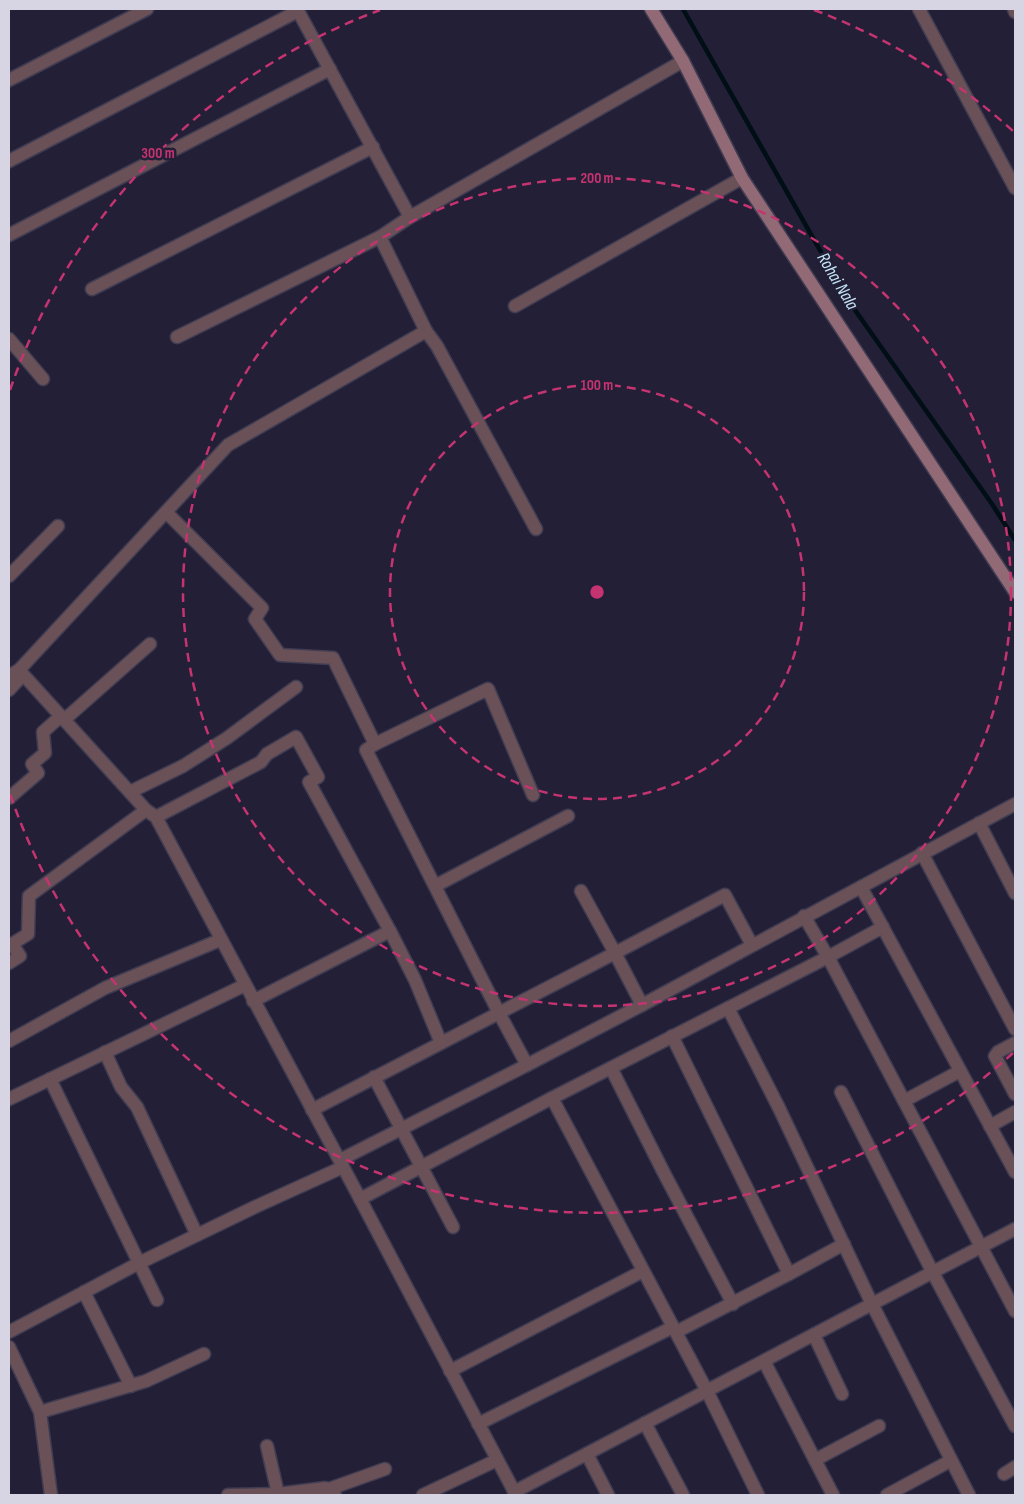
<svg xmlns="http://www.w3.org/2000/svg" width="1024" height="1504" font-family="'Sofia Sans Condensed',sans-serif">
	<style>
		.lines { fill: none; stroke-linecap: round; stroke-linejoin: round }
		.stream { stroke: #000e16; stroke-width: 4.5 }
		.street-casing { stroke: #403c52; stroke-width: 15 }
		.secondary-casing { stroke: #403c52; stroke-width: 15 }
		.street { stroke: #695157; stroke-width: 12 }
		.secondary { stroke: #916a75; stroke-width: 12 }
		.ring { fill: none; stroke: #c53470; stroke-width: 2.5; stroke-dasharray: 9 6 }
		.labels { text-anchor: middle; stroke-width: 5; stroke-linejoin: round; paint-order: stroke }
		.water-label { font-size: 18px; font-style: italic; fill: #c4e5f6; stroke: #231f36 }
		.centre { fill: #c53470; stroke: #231f36; stroke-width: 2.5 }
		.ring-label { font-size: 15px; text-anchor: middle; font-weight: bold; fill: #c53470; stroke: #231f36; stroke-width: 5; stroke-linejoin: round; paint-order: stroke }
	</style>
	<rect width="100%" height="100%" fill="#231f36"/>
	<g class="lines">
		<path class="stream" d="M683 9 850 303 992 504 1015 540"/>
		<defs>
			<g id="street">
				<path d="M297 9 410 217 380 237 426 331 437 346 536 529"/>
				<path d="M919 9 1015 188"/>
				<path d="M1014 9 1015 12"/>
				<path d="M9 80 147 9"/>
				<path d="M9 161 298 11"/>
				<path d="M410 217 683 61"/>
				<path d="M9 235 330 69"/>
				<path d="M92 289 373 147"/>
				<path d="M515 306 742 178"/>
				<path d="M177 337 380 237"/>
				<path d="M9 339 43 379"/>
				<path d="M166 512 262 608 255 619 280 655 333 658 375 744 366 750 499 1013 312 1110"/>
				<path d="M9 576 58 526"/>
				<path d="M19 670 146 810 156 817 357 1193 516 1495"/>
				<path d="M9 676 19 670 228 445 426 331"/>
				<path d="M9 690 23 675"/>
				<path d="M64 720 150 644"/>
				<path d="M375 744 488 689 533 795"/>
				<path d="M130 792 183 766 227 738 296 687"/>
				<path d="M9 798 38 773 32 764 45 753 43 732 61 716"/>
				<path d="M156 817 261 762 267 754 296 737 318 777 309 782 390 931"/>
				<path d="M979 823 1015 893"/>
				<path d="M922 853 1015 1029"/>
				<path d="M435 886 568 816"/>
				<path d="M861 887 1015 1172"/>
				<path d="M581 891 615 953 725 895 752 945"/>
				<path d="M883 927 828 957 1015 1311"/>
				<path d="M9 963 20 956 12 944 28 934 29 896 146 810"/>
				<path d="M253 1001 390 931 415 980 441 1043"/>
				<path d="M728 1008 779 1108 872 1304 1015 1229"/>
				<path d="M672 1036 789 1274"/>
				<path d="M9 1041 105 988 220 940"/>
				<path d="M1015 1043 998 1052 995 1056 1015 1094"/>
				<path d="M105 1052 121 1087 137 1107 197 1235"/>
				<path d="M527 1065 642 1005 1015 804"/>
				<path d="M611 1068 665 1175 733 1304"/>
				<path d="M374 1077 453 1227"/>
				<path d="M50 1079 157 1300"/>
				<path d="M841 1092 933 1273 1015 1426"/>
				<path d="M552 1098 828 957 804 916"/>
				<path d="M9 1099 245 985"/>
				<path d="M904 1101 960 1071"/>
				<path d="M990 1126 1015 1112"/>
				<path d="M340 1160 527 1065 499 1013 615 953 642 1005"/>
				<path d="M360 1199 552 1098 707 1391 758 1495"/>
				<path d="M84 1292 131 1386"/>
				<path d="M9 1332 139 1263 257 1206 343 1167"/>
				<path d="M676 1332 789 1274 844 1244"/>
				<path d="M814 1335 842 1394"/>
				<path d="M9 1347 40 1412 51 1495"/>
				<path d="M764 1361 833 1495"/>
				<path d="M450 1371 643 1271"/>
				<path d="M40 1412 146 1381 204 1354"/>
				<path d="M645 1423 683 1495"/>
				<path d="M478 1424 673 1327"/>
				<path d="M267 1446 278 1494"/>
				<path d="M587 1454 608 1495"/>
				<path d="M815 1460 879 1426"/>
				<path d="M1004 1474 1015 1467"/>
				<path d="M329 1489 385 1469"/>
				<path d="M514 1492 872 1304 969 1495"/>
				<path d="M228 1495 278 1494 325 1488 329 1489 335 1495"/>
				<path d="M423 1495 497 1460"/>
				<path d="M887 1495 950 1461"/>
			</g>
			<path id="secondary" d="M651 9 683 61 742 178 1015 592"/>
		</defs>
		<use href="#street" class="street-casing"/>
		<use href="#secondary" class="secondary-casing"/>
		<use href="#street" class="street"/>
		<use href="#secondary" class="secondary"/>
	</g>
	<g class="ring">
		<circle cx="597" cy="592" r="207"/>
		<circle cx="597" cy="592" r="414"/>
		<path d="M1013 1053A621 621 0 0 1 10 794M10 390A621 621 0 0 1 380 10M814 10A621 621 0 0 1 1013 131"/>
	</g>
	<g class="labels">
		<g class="water-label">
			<text transform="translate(838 281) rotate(59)" y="6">Rohai Nala</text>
		</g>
	</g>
	<circle cx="597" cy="592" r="8" class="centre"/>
	<g class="ring-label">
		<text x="158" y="158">300 m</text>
		<text x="597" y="183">200 m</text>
		<text x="597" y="390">100 m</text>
	</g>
	<rect width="1024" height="1504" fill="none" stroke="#d7d5e4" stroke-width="20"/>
</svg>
